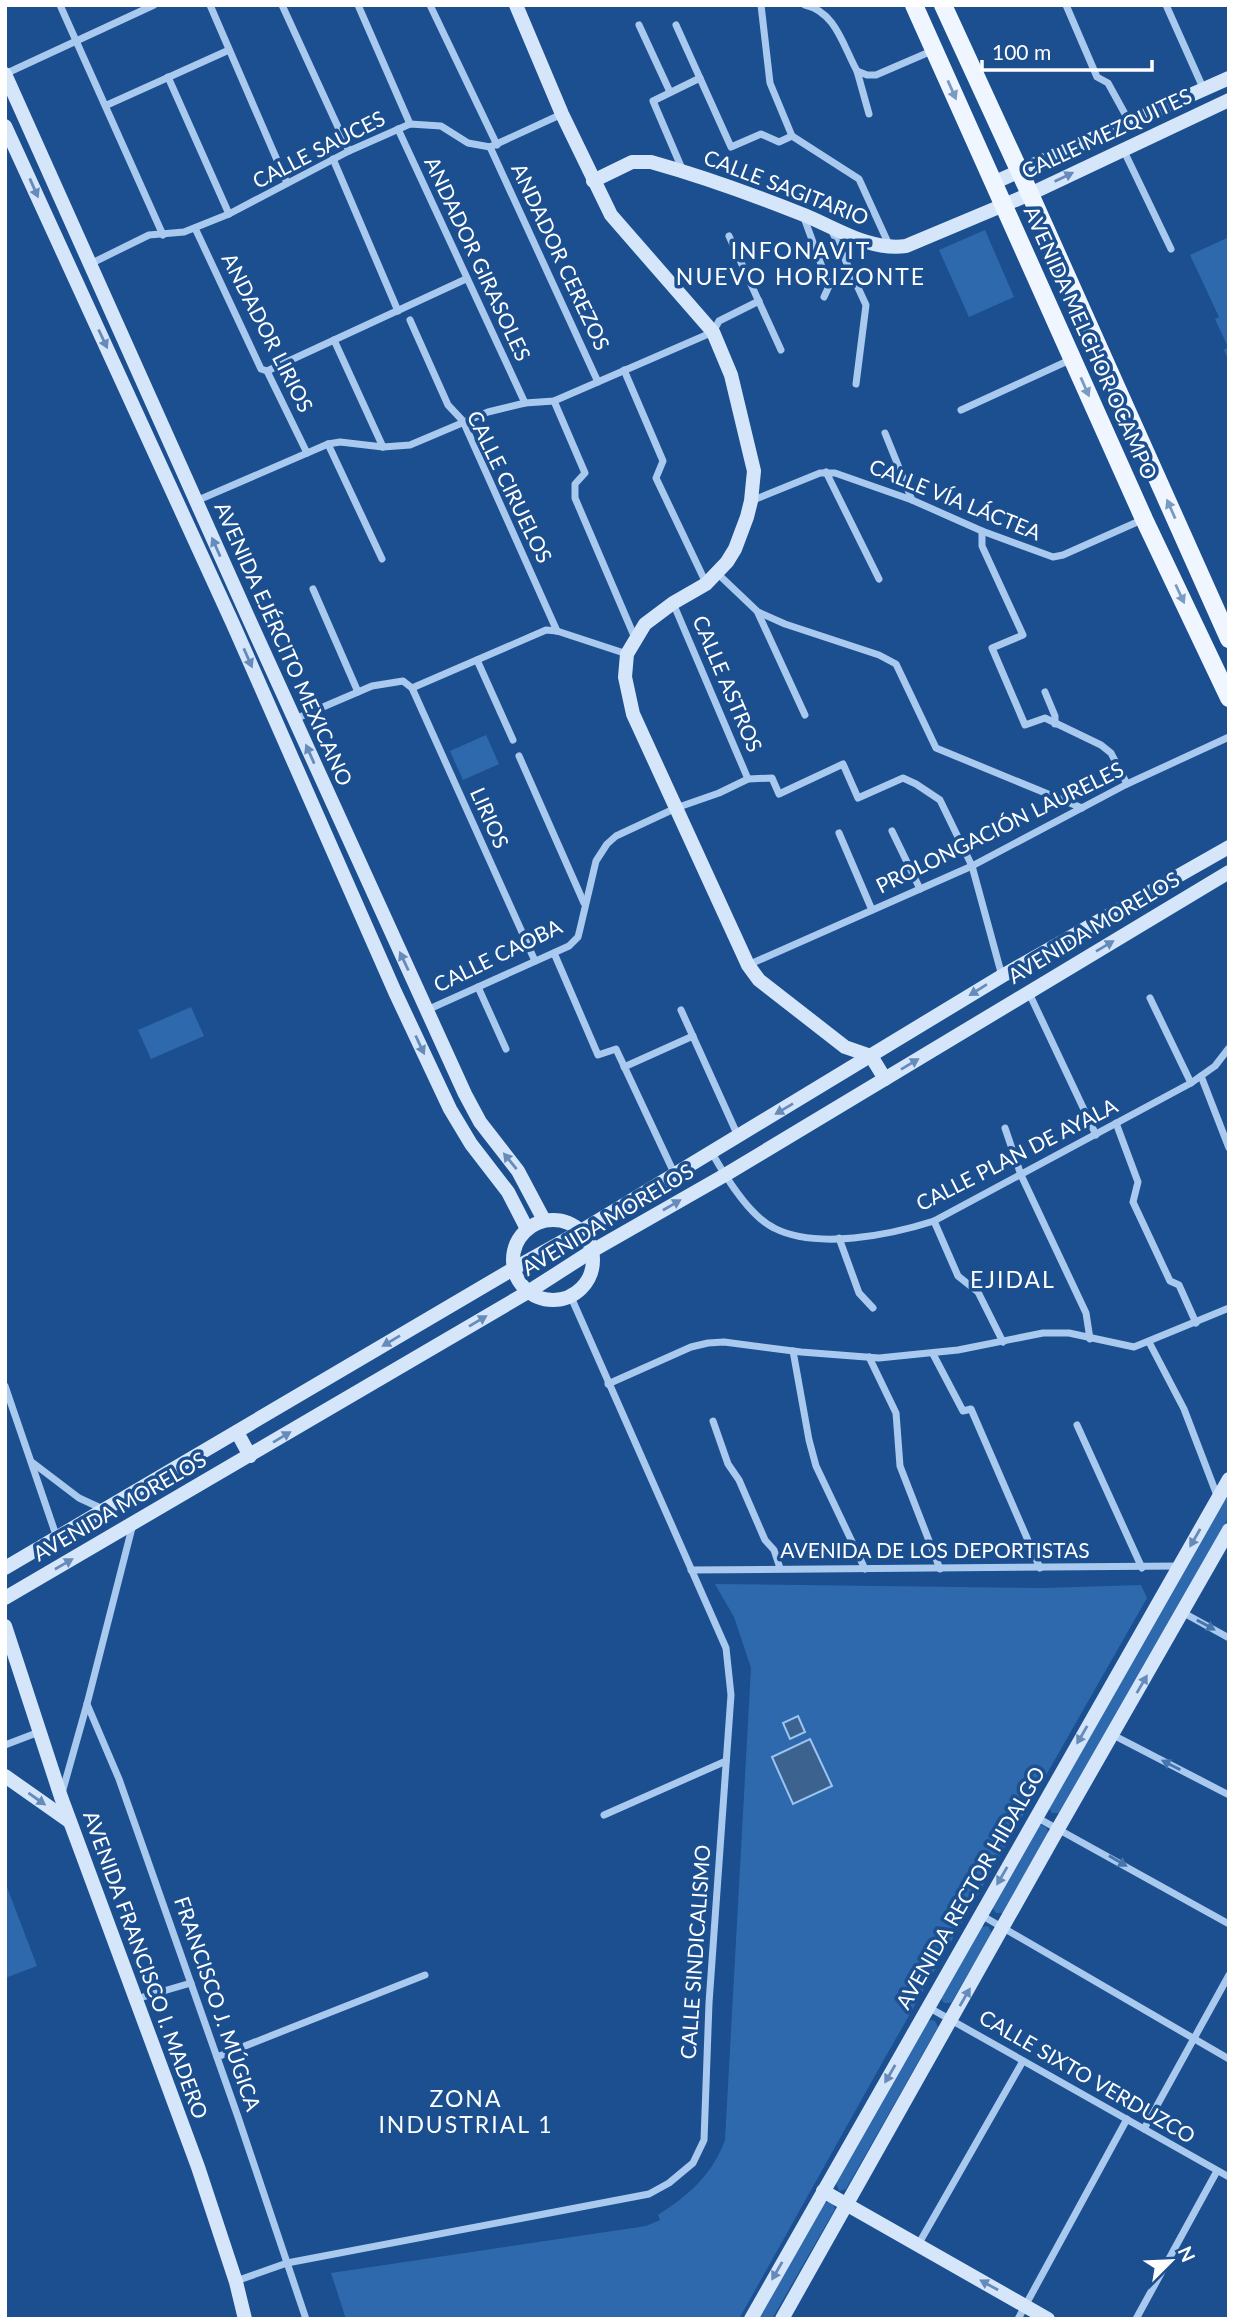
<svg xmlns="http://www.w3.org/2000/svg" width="1234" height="2324" font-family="Lato,sans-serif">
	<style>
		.green { fill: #2e69ad }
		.water { fill: #3c6290; stroke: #9cc4f0; stroke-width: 2 }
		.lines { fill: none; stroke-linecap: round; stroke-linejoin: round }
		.street { stroke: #a9c9ee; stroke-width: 7 }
		.secondary { stroke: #d6e6fa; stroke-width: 14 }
		.primary { stroke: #f0f6ff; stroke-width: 18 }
		.oneway { fill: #7b9ac1 }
		.oneway2 { fill: #668bba }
		.oneway3 { fill: #4674ac }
		.labels { text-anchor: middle; stroke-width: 7; stroke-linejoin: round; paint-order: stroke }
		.street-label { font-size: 21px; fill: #fff; stroke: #1b4f8f }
		.neighbourhood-label { font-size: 23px; letter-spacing: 2px; fill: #fff; stroke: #1b4f8f }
	</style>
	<rect width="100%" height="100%" fill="#1b4f8f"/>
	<g class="green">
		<path d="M985 230 1014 297 969 317 939 250Z"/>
		<path d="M1229 237V361L1224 350 1228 347 1215 319 1219 317 1190 255Z"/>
		<path d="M486 735 499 764 463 780 450 751Z"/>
		<path d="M191 1007 204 1036 151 1059 138 1030Z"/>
		<path d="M1229 1491V1517L1059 1813H1052L1048 1807Z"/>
		<path d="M715 1584 1042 1588 1141 1585 1147 1598 882 2063 739 2319H346L331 2273 646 2226 660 2220 658 2215C689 2195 712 2175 725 2140L751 1668 734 1617Z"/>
		<path d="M1041 1825 1047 1828 1048 1833 1003 1913H996L992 1907 1037 1826Z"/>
		<path d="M5 1882 37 1966 5 1978Z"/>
		<path d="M988 1926 992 1933 951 2003H944L940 1997 981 1927Z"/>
		<path d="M932 2020 935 2021 938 2027 846 2189 839 2191 836 2183 928 2021Z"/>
		<path d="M828 2202 832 2203 835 2209 772 2319H759L825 2203Z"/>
	</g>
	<g class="water">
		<path d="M798 1716 805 1732 790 1739 783 1723Z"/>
		<path d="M810 1739 832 1786 793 1804 772 1757Z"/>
	</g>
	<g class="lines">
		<g class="street">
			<path d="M60 5 163 235"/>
			<path d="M210 5 287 183"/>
			<path d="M282 5 349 151"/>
			<path d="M358 5 410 124"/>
			<path d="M430 5 497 145"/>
			<path d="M761 5 770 83 792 136 859 179 890 247"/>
			<path d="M805 5C836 12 843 46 857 71L867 75H876L934 50"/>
			<path d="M1066 5 1097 77 1108 83 1130 123"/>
			<path d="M1166 5 1204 90"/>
			<path d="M639 25 670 92"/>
			<path d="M676 25 731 147 761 134 779 142 792 136"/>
			<path d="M857 71 869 114"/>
			<path d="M5 74 154 5"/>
			<path d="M168 77 229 214"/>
			<path d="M107 105 229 50"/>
			<path d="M398 129 525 403"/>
			<path d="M490 147 598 382"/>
			<path d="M1123 149 1171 249"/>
			<path d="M333 159 398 311"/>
			<path d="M683 171 653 101 700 78"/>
			<path d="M803 215 829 286 824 297"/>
			<path d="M195 228 261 369 267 371 307 453"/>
			<path d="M831 229 866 305 856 384"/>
			<path d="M729 236 781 350"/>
			<path d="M90 264 149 235 184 232 229 214 349 151 410 124 441 126 468 143 490 147 562 114"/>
			<path d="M410 320 448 405 463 421 557 631"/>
			<path d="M334 340 383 447"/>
			<path d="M624 370 663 461 656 478 706 583"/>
			<path d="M267 371 466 279"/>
			<path d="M554 401 585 473 575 484V498L635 638"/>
			<path d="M961 410 1072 359"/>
			<path d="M885 433 912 500"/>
			<path d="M328 444 382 559"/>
			<path d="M826 472 879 579"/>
			<path d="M196 501 328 444 340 442 383 447 410 445 488 412 525 403 554 401 713 332 719 321 759 301"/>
			<path d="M751 501 820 473H835L912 500 982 531 1053 557 1063 555 1144 519"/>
			<path d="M982 531V546L1023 635 992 648 1025 725 1045 718 1101 745 1111 753 1127 784"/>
			<path d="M717 573 758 612 785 624 879 655 896 664 936 748 1082 808"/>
			<path d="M313 589 358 692"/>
			<path d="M673 603 748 779"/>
			<path d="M758 613 805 715"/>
			<path d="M477 660 513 740"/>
			<path d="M412 688 535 961"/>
			<path d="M1045 692 1055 716V724"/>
			<path d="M295 719 372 686 403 681 412 688 546 630 557 631 627 654"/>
			<path d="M519 756 584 903"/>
			<path d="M892 831 920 889"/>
			<path d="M839 833 872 910"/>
			<path d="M554 953 598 1055 616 1049 675 1175"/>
			<path d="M748 965 972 866 1127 784 1229 737"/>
			<path d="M478 987 506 1049"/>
			<path d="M1029 993 1096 1135"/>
			<path d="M1150 998 1191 1083"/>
			<path d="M427 1010 569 946 578 937 580 929 596 861 607 844 616 836 676 808 719 793 748 779 772 778 779 794 843 764 858 798 903 778 916 784 940 800 972 866 1002 976"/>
			<path d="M681 1010 738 1136"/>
			<path d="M624 1067 693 1036"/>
			<path d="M1201 1076 1229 1148"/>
			<path d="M1116 1123 1138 1182 1133 1202 1170 1281 1179 1285 1196 1323"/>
			<path d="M1005 1128 1021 1175 1086 1313 1090 1339"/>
			<path d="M712 1153C725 1176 749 1216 774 1228 817 1250 890 1235 934 1221L1191 1083 1215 1066 1229 1048"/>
			<path d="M934 1221 958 1276 978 1292 1003 1342"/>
			<path d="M839 1238 859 1293 873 1308"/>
			<path d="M1149 1342 1184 1409 1218 1498"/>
			<path d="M793 1351 809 1440 816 1466 865 1569"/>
			<path d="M933 1354 963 1411 971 1409 1040 1568"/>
			<path d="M869 1357 896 1413 900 1466 940 1569"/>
			<path d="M608 1384 691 1347 708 1343 724 1342 801 1352 879 1358 958 1350 1043 1333H1069L1134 1347 1229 1308"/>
			<path d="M5 1386 57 1538"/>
			<path d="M713 1421 728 1464 739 1480 765 1540 774 1550 780 1568"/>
			<path d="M1077 1425 1142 1568"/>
			<path d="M33 1463 79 1498 105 1510"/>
			<path d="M691 1570 1179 1566"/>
			<path d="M1182 1612 1229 1638"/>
			<path d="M87 1704 119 1779 238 2117 306 2319"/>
			<path d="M1113 1735 1229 1795"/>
			<path d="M5 1745 39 1732"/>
			<path d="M62 1793 87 1704 133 1524"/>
			<path d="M604 1815 726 1761"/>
			<path d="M1036 1817 1229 1924"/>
			<path d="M981 1915 1229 2059"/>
			<path d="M136 1999 191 1983"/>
			<path d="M928 2007 1229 2177"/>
			<path d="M217 2057 425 1975"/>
			<path d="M1144 2129 1229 1975"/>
			<path d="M918 2245 1023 2061"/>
			<path d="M236 2281 287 2263 649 2194 669 2183 693 2163 704 2140 709 2003 731 1695 726 1648 571 1297"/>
			<path d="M1018 2319 1127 2119"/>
			<path d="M1136 2319 1217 2171"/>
		</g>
		<g class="secondary">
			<path d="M516 5 562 114 611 215 713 332 731 375 754 471 751 501 747 517 735 549 727 562 706 584 673 603 645 624 627 654 625 677 633 714 748 965 759 980 845 1047 871 1056 885 1079"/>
			<path d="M5 74 248 617 465 1094 480 1122 518 1171 544 1220"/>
			<path d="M5 126 233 624 395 992 450 1109 471 1144 508 1192 527 1229"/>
			<path d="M593 181 632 162H651C701 176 751 194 799 213 834 226 867 251 906 246L1030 194 1229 100"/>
			<path d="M993 183 1229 78"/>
			<circle cx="553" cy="1260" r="40"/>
			<path d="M237 1432 250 1456"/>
			<path d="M5 1568 513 1269 581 1231 1002 976 1229 847"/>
			<path d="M5 1598 528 1292 592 1251 725 1175 1229 872"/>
			<path d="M5 1626 61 1797 198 2167 236 2282 245 2319"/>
			<path d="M5 1776 69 1821"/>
			<path d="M823 2191 1048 2319"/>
			<path d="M751 2319 1229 1479"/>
			<path d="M782 2319 1059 1827 1229 1530"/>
		</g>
		<g class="primary">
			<path d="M914 5 1144 519 1229 698"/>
			<path d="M943 5 1030 194 1229 639"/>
		</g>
	</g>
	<defs><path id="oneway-solid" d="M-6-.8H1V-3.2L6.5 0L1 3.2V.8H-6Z" transform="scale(1.75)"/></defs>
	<g class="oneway">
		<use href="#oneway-solid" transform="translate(952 90) rotate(66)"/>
		<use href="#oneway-solid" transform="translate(1085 387) rotate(66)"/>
		<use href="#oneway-solid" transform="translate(1171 509) rotate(-114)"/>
		<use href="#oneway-solid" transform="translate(1180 594) rotate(65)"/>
	</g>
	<g class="oneway2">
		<use href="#oneway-solid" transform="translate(1064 177) rotate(-26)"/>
		<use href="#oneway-solid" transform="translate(34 188) rotate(66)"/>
		<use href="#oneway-solid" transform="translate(103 339) rotate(65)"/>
		<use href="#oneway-solid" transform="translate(216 547) rotate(-114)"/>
		<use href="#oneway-solid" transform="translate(248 658) rotate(66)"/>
		<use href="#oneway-solid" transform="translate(310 754) rotate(-114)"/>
		<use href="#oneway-solid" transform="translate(1105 946) rotate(-31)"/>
		<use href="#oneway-solid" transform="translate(404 961) rotate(-115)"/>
		<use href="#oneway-solid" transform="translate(978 990) rotate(148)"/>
		<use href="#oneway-solid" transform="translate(420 1045) rotate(65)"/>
		<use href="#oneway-solid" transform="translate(910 1064) rotate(-31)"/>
		<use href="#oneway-solid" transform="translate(784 1109) rotate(149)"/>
		<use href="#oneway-solid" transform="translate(510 1161) rotate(-129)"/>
		<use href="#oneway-solid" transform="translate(672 1205) rotate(-30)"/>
		<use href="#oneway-solid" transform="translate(478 1321) rotate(-31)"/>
		<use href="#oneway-solid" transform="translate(391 1341) rotate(149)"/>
		<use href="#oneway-solid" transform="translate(282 1437) rotate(-31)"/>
		<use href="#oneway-solid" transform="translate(1195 1538) rotate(120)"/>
		<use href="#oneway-solid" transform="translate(64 1564) rotate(-30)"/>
		<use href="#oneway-solid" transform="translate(1142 1684) rotate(-60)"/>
		<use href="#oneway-solid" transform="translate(1082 1735) rotate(120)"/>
		<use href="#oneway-solid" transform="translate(37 1799) rotate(35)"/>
		<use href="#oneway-solid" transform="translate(1002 1876) rotate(120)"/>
		<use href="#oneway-solid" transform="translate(965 1997) rotate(-60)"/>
		<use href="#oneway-solid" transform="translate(890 2074) rotate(120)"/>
		<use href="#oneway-solid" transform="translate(777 2271) rotate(120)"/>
		<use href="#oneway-solid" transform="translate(989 2285) rotate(-151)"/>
	</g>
	<g class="oneway3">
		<use href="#oneway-solid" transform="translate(1206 1625) rotate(29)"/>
		<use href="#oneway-solid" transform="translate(1171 1765) rotate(-153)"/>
		<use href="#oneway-solid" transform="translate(1118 1861) rotate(30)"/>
	</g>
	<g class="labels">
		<g class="street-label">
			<text transform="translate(1107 134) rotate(-25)" y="7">CALLE MEZQUITES</text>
			<text transform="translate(319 150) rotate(-27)" y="7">CALLE SAUCES</text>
			<text transform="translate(786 188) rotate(21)" y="7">CALLE SAGITARIO</text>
			<text transform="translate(560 257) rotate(65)" y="7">ANDADOR CEREZOS</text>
			<text transform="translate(477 259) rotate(65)" y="7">ANDADOR GIRASOLES</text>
			<text transform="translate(267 333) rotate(63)" y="7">ANDADOR LIRIOS</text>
			<text transform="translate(1090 343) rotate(66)" y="7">AVENIDA MELCHOR OCAMPO</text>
			<text transform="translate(509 487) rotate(64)" y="7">CALLE CIRUELOS</text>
			<text transform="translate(955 500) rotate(22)" y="7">CALLE VÍA LÁCTEA</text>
			<text transform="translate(283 644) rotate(66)" y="7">AVENIDA EJÉRCITO MEXICANO</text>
			<text transform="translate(727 684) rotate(67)" y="7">CALLE ASTROS</text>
			<text transform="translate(489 818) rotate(66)" y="7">LIRIOS</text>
			<text transform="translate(1000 828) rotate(-26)" y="7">PROLONGACIÓN LAURELES</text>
			<text transform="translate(1094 928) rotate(-31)" y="7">AVENIDA MORELOS</text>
			<text transform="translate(498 956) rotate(-26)" y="7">CALLE CAOBA</text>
			<text transform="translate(1017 1155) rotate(-27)" y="7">CALLE PLAN DE AYALA</text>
			<text transform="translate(608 1220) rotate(-31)" y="7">AVENIDA MORELOS</text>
			<text transform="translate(120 1507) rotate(-30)" y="7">AVENIDA MORELOS</text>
			<text x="935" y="1558">AVENIDA DE LOS DEPORTISTAS</text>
			<text transform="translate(971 1888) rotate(-60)" y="7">AVENIDA RECTOR HIDALGO</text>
			<text transform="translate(696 1952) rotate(-86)" y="7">CALLE SINDICALISMO</text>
			<text transform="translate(145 1965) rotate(70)" y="7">AVENIDA FRANCISCO I. MADERO</text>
			<text transform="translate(217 2004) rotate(71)" y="7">FRANCISCO J. MÚGICA</text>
			<text transform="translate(1087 2077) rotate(30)" y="7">CALLE SIXTO VERDUZCO</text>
		</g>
		<g class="neighbourhood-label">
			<text x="801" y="259">INFONAVIT<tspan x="801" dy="26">NUEVO HORIZONTE</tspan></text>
			<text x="1013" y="1288">EJIDAL</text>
			<text x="466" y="2107">ZONA<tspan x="466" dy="26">INDUSTRIAL 1</tspan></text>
		</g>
	</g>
	<rect width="1234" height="2324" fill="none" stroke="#ffffff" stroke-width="14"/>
	<g transform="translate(1171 2261) rotate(66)" stroke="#1b4f8f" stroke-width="5" paint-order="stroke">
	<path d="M0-5L12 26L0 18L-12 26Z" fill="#ffffff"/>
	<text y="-10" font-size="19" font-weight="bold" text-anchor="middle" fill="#ffffff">N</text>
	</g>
	<path d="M982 60v10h170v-10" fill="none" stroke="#ffffff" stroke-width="3.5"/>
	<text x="992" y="60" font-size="21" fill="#ffffff" stroke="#1b4f8f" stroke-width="5" paint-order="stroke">100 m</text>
</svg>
